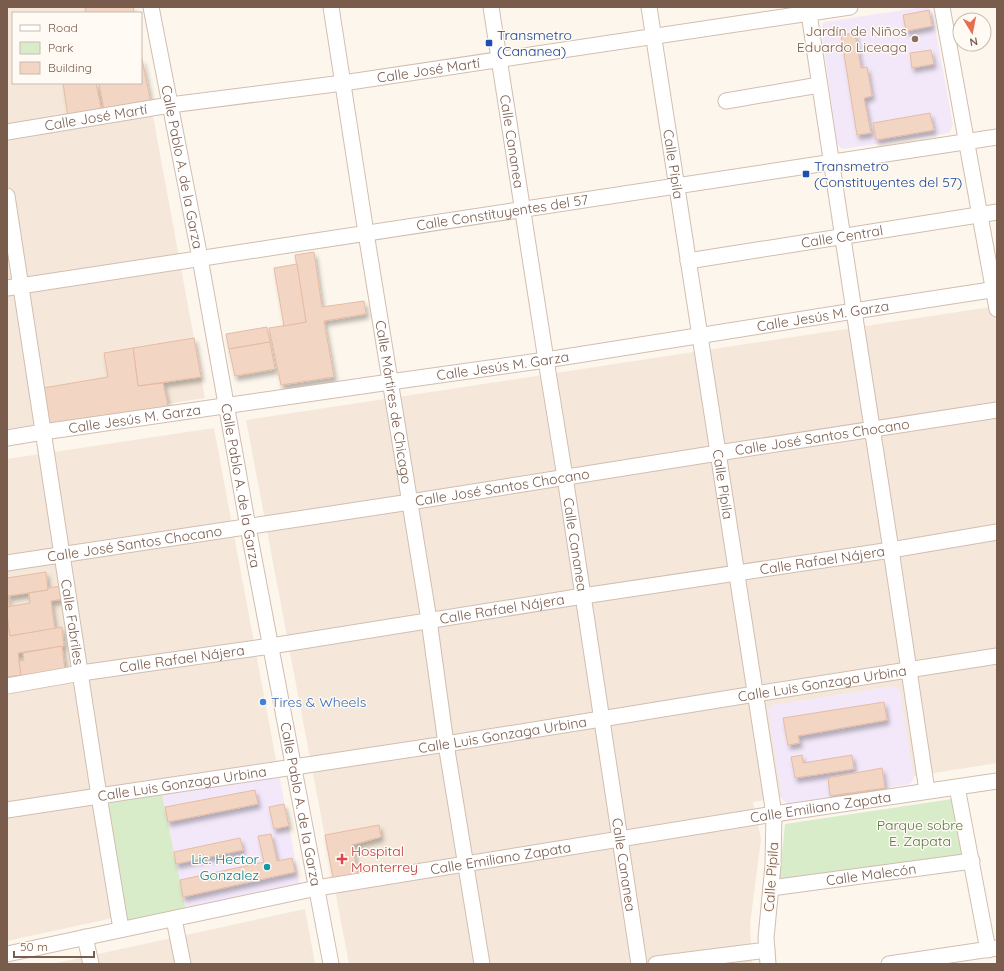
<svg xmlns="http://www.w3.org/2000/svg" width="1004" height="971" font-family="Quicksand,sans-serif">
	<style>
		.residential { fill: #f5e8da }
		.education { fill: #f3e8fa }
		.green { fill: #d8ecc9 }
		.building { fill: #f3d5c3; stroke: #e6bba3; filter: url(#shadow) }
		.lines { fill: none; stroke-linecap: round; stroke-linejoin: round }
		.minor-casing { stroke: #d1beb0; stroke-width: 17 }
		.minor { stroke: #fff; stroke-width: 15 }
		.education-dot { fill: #8d6e63; stroke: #fffaf3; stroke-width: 1.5 }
		.transit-dot { fill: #1a4fb4; stroke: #fffaf3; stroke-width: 1.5 }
		.shop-dot { fill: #3f7fe0; stroke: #fffaf3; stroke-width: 1.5 }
		.health-dot { fill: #e0444e; stroke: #fffaf3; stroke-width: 1.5 }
		.culture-dot { fill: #0f9aa8; stroke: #fffaf3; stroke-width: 1.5 }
		.labels { text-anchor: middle; stroke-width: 3; stroke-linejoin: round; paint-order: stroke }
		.education-label { font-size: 14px; fill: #785e54; stroke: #fffaf3; text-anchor: end }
		.transit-label { font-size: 14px; fill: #164399; stroke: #fffaf3; text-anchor: start }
		.street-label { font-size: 14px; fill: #7a5c4d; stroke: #fffaf3 }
		.shop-label { font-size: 14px; fill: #366cbe; stroke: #fffaf3; text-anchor: start }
		.park-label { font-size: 14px; fill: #537a41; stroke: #fffaf3 }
		.health-label { font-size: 14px; fill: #be3a42; stroke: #fffaf3; text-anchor: start }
		.culture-label { font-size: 14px; fill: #0d838f; stroke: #fffaf3; text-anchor: end }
	</style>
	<defs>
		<filter id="shadow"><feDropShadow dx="2.5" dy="4.5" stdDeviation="2" flood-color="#0004"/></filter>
	</defs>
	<rect width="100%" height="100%" fill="#fdf6ec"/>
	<g class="residential">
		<path d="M7 7H133L134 13H13V83H141V51L205 398 7 429Z"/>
		<path d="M997 306V763L753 802 761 839 750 925 752 964H349L246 420Z"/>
		<path d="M214 428 298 878 7 941V459Z"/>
		<path d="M305 909 315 964H52Z"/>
	</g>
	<g class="education">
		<path d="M924 7H926L932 11 953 125 949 133 842 149 837 143 821 28 824 22Z"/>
		<path d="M893 686 900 690 914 778 910 784 788 804 782 799 768 710 773 705Z"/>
		<path d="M279 775 300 885 186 911 162 795Z"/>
	</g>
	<g class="green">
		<path d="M162 795 186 911 130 922 122 918 107 808 111 803Z"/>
		<path d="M952 799 965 857 779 884 785 824Z"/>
	</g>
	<g class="building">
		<path d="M85 7H133L134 13H86Z"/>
		<path d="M929 10 932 26 906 31 903 15Z"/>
		<path d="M855 33 861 68 867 67 872 96 864 98 871 133 857 135 841 35Z"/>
		<path d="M931 50 934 64 912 68 910 53Z"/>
		<path d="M141 59H142L151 103 104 110 99 83H141Z"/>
		<path d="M63 83H96L102 112 68 117Z"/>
		<path d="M930 113 934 130 876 140 873 123Z"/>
		<path d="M314 252 322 307 364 301 366 314 324 321 334 377 281 385 269 328 306 322 295 255Z"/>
		<path d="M297 264 306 322 284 326 274 268Z"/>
		<path d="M267 327 270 342 229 349 226 334Z"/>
		<path d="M194 338 201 377 138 386 133 348Z"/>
		<path d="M270 342 275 369 235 376 229 349Z"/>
		<path d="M133 348 138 386 163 383 169 410 48 424 43 388 108 377 104 353Z"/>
		<path d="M46 572 48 590 8 596 10 607H7V578Z"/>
		<path d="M60 586 63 599 51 601 55 629 10 636 7 615V607L30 603 29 593 48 590V588Z"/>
		<path d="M62 627 64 646 18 653 21 675 7 677V631L9 630 10 636Z"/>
		<path d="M62 646 65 670 21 677V675L19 661 24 660 23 653Z"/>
		<path d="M884 702 887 720 798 736 800 743 788 745 783 718Z"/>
		<path d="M802 755 803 763 852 755 854 769 795 778 791 757Z"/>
		<path d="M882 768 885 788 830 796 828 778Z"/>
		<path d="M255 790 258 804 168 822 165 807Z"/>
		<path d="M284 804 289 826 274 829 269 807Z"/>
		<path d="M379 825 381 837 352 845 358 874 333 878 325 835Z"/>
		<path d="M271 834 277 861 292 858 295 872 183 897 180 880 264 862 258 836Z"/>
		<path d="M240 838 243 850 176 864 174 852Z"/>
	</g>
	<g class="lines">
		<defs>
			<g id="minor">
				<path id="s1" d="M151 7 200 258 248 527 331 964"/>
				<path id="s2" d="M331 7 366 233 429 620 446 744 482 964"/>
				<path id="s3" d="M491 7 546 360 565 477 639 964"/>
				<path id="s4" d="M649 7 774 814 773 865 766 938 768 964"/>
				<path d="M808 7 854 311 891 550 927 791"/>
				<path d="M942 7 997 309"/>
				<path d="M726 101 819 85"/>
				<path id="s5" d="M7 132 170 105 343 83 850 7"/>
				<path id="s6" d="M7 196 99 796 121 929"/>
				<path id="s7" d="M688 261 997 212"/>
				<path id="s8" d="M7 288 997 137"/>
				<path id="s9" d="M7 438 43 432 390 382 546 360 854 311 997 289"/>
				<path id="s10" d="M7 563 410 502 718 453 997 410"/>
				<path id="s11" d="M7 686 81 673 271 646 583 596 891 550 997 532"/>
				<path d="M957 787 988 950"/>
				<path id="s12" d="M7 810 99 796 294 767 446 744 601 719 755 694 997 656"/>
				<path id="s13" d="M771 888 972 861"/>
				<path d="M174 919 183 964"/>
				<path d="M85 937 91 964"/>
				<path id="s14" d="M7 954 317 888 774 814 997 781"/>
				<path d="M656 964 767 950"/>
				<path d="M889 964 997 948"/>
			</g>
		</defs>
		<use href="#minor" class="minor-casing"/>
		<use href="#minor" class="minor"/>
	</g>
	<circle class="education-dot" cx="915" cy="39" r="4"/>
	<g class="transit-dot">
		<rect x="485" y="39" width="8" height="8" rx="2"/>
		<rect x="802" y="170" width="8" height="8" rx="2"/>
	</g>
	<circle class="shop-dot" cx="263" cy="702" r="4"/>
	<path class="health-dot" d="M340 853h4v4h4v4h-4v4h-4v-4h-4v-4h4z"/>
	<circle class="culture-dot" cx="267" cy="867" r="4"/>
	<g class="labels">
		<g class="education-label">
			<text x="907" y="36">Jardín de Niños<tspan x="907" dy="16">Eduardo Liceaga</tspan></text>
		</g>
		<g class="transit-label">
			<text x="497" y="40">Transmetro<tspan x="497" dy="16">(Cananea)</tspan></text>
			<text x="814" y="171">Transmetro<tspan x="814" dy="16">(Constituyentes del 57)</tspan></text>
		</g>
		<g class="street-label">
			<text dy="5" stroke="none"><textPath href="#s5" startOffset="426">Calle José Martí</textPath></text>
			<text dy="5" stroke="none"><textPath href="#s5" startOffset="90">Calle José Martí</textPath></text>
			<text dy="5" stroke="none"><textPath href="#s3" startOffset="136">Calle Cananea</textPath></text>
			<text dy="5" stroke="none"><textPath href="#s4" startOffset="159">Calle Pípila</textPath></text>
			<text dy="5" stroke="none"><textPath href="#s1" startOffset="163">Calle Pablo A. de la Garza</textPath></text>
			<text dy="5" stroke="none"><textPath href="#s8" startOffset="501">Calle Constituyentes del 57</textPath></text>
			<text dy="5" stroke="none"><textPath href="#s7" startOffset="156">Calle Central</textPath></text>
			<text dy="5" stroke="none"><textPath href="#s9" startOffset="825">Calle Jesús M. Garza</textPath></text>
			<text dy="5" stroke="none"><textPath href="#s9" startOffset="501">Calle Jesús M. Garza</textPath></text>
			<text dy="5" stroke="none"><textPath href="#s2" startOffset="400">Calle Mártires de Chicago</textPath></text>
			<text dy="5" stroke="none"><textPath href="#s9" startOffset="129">Calle Jesús M. Garza</textPath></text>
			<text dy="5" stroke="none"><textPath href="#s10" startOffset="825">Calle José Santos Chocano</textPath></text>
			<text dy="5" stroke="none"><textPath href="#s4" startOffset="483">Calle Pípila</textPath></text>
			<text dy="5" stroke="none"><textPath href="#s1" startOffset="487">Calle Pablo A. de la Garza</textPath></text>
			<text dy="5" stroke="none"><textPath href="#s10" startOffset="501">Calle José Santos Chocano</textPath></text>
			<text dy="5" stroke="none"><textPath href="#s10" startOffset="129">Calle José Santos Chocano</textPath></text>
			<text dy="5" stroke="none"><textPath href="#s3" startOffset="544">Calle Cananea</textPath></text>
			<text dy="5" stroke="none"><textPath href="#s11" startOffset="825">Calle Rafael Nájera</textPath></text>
			<text dy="5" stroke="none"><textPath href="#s11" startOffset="501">Calle Rafael Nájera</textPath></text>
			<text dy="5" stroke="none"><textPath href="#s6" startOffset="431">Calle Fabriles</textPath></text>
			<text dy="5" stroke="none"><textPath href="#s11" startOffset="177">Calle Rafael Nájera</textPath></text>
			<text dy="5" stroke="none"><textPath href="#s12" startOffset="825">Calle Luis Gonzaga Urbina</textPath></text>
			<text dy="5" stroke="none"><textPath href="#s12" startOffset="501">Calle Luis Gonzaga Urbina</textPath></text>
			<text dy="5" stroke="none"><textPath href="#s12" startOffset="177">Calle Luis Gonzaga Urbina</textPath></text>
			<text dy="5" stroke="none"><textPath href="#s1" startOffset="811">Calle Pablo A. de la Garza</textPath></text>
			<text dy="5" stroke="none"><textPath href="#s14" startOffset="827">Calle Emiliano Zapata</textPath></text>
			<text dy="5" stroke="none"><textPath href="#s14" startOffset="503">Calle Emiliano Zapata</textPath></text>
			<text dy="5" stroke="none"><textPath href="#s3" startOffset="868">Calle Cananea</textPath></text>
			<text dy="5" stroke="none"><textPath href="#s13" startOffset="101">Calle Malecón</textPath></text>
			<text transform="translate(771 877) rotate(-86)" y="5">Calle Pípila</text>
		</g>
		<g class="shop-label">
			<text x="271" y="707">Tires &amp; Wheels</text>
		</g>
		<g class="park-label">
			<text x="920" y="830">Parque sobre<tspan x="920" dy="16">E. Zapata</tspan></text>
		</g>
		<g class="health-label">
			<text x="351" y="856">Hospital<tspan x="351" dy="16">Monterrey</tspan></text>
		</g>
		<g class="culture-label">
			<text x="259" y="864">Lic. Hector<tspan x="259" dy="16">Gonzalez</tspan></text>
		</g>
	</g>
	<rect width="1004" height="971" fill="none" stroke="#7a5c4d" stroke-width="16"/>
	<rect x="12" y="12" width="130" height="72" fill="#fffaf3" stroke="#cabbb1"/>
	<rect x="20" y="25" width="20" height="6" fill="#ffffff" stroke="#cabbb1"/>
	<text x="48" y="32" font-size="12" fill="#7a5c4d">Road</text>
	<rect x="20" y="42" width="20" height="12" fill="#d8ecc9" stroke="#cabbb1"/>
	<text x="48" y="52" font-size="12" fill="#7a5c4d">Park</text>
	<rect x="20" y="62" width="20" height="12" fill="#f3d5c3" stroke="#cabbb1"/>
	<text x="48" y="72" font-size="12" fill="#7a5c4d">Building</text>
	<g transform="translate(972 32) rotate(170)"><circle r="19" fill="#fffaf3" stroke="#cabbb1"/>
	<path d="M0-3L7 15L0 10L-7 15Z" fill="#e76f51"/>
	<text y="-6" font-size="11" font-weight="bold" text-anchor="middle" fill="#7a5c4d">N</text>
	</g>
	<path d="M14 951v6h80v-6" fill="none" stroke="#7a5c4d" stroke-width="2"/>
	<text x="20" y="951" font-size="12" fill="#7a5c4d" stroke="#fffaf3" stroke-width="3" paint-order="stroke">50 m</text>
</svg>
